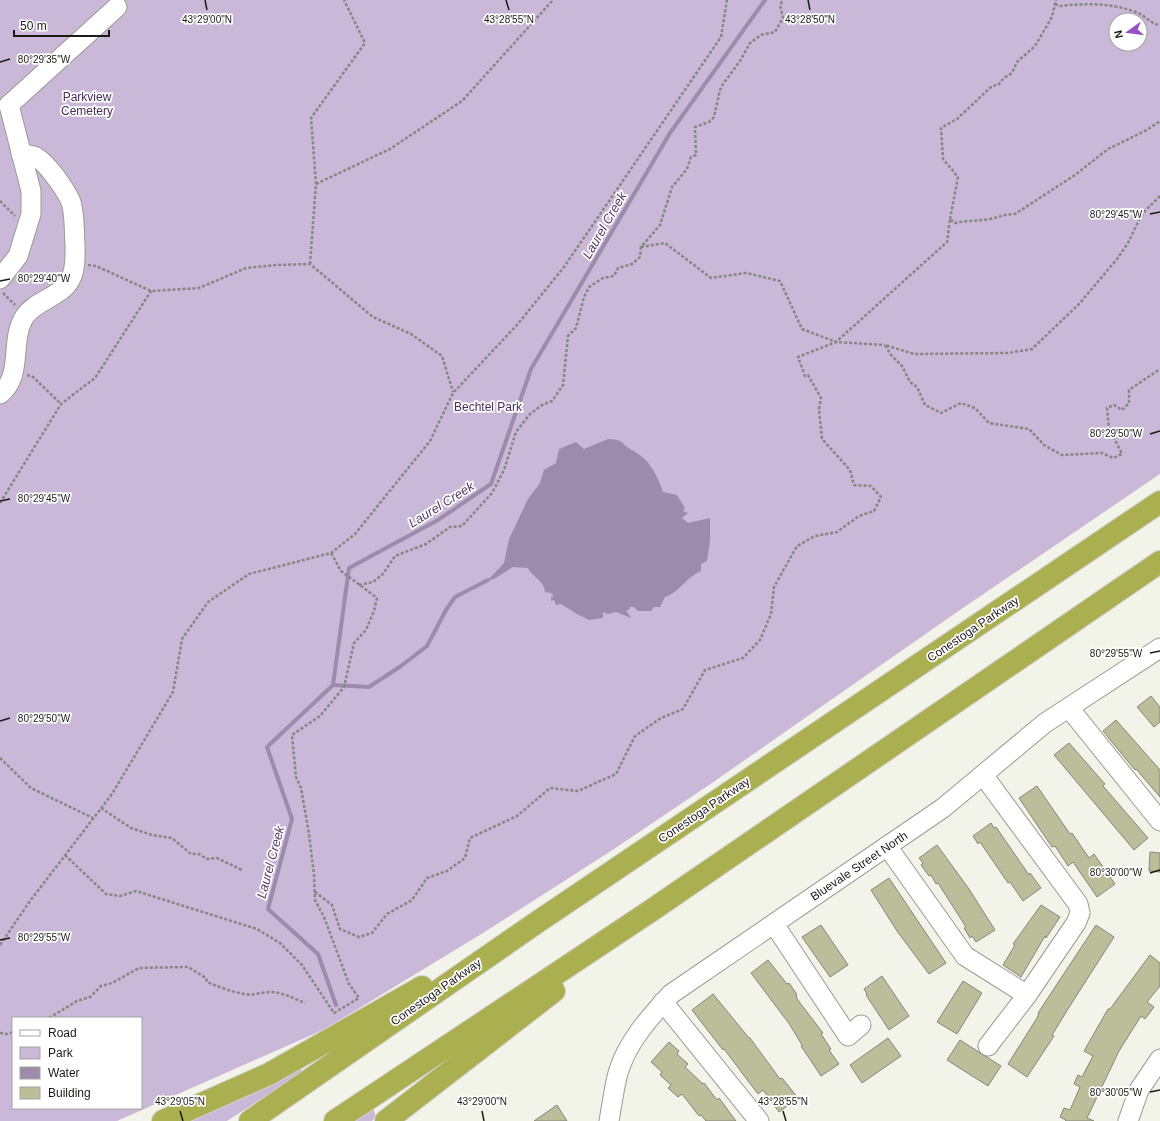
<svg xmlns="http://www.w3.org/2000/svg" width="1160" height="1121" font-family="Arial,sans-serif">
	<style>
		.green { fill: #c9b8d7; fill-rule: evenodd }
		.water { fill: #9d8bab }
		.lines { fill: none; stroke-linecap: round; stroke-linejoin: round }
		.stream { stroke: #9d8bab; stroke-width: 4 }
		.building { fill: #bbbe98; stroke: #85867d }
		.minor-casing { stroke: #9a9b91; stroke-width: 21 }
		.highway-casing { stroke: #d1d1d1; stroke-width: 24 }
		.path { stroke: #868780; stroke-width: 2.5; stroke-dasharray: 3 2; stroke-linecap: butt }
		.minor { stroke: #fff; stroke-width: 19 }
		.highway { stroke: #aab050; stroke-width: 22 }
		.ticks { fill: none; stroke: #1a1b17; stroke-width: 1.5 }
		.labels { text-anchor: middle; stroke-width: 3.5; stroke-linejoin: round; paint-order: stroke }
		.park-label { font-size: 12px; fill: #482d5a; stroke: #fff }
		.street-label { font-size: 12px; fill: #1a1b17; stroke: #fff }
		.water-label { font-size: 13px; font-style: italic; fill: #553967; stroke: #fff }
		.ticks-label { font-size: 10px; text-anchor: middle; fill: #1a1b17; stroke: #fff; stroke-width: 3.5; stroke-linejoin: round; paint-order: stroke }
	</style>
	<rect width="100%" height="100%" fill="#f2f3e9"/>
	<g class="green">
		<path d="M0 0H1160V474L960 610 709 785 611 851 483 933 325 1029 117 1121H0ZM1116 20H1140V44H1116ZM13 1018H141V1108H13Z"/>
		<path d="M298 1065 303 1072 227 1121H184Z"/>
		<path d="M373 1108 376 1117 372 1121H355Z"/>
	</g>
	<path class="water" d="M608 439C626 440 619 443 632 450 649 459 657 474 663 492L677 495 685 508 683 511 688 513 682 518 688 523 710 518V541L707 561 701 564V571C686 577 680 592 665 597L660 607H654L651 611H638L634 607H630L629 610H626L631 618 616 612 608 614 603 612V618L589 620 577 614 561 604 556 605 554 600 551 601V597L554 596 551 593 545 592C544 580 533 578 528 568L513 567 494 579 488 580 504 563 509 539 528 499 540 483 544 470 556 463 559 449 576 442 584 449Z"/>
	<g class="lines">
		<g class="stream">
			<path d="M333 685 369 687 401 666 427 646 446 610 455 597 488 580"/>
			<path d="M336 1005 318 954 268 909 292 819 267 747 333 685 349 568 438 520 491 484 531 369 670 133 765 0"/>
		</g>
	</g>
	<g class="building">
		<path d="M1151 696 1160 707V722L1154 727 1137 707Z"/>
		<path d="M1116 720 1160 770V797L1136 769 1135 770 1103 731Z"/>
		<path d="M1069 743 1105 784 1103 786 1148 838 1134 850 1054 755Z"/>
		<path d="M1037 786 1070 834 1072 833 1089 858 1094 854 1115 884 1097 897 1073 862 1068 866 1055 846 1052 847 1019 798Z"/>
		<path d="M991 823 994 828 996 827 1029 875 1030 873 1041 888 1023 901 1010 882 1008 883 980 842 978 844 973 836Z"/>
		<path d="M937 845 969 889 995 930 976 942 972 936 970 938 964 928 966 927 938 883 936 884 931 875 929 876 921 865 923 863 919 858Z"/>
		<path d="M1150 852 1160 853V872L1149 871Z"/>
		<path d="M889 878 946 963 929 974 897 931 871 890Z"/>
		<path d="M1041 905 1060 917 1046 938 1045 936 1021 977 1003 965 1015 945 1013 944Z"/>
		<path d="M821 925 848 965 830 977 802 937Z"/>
		<path d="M1096 925 1114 937 1068 1009 1052 1035 1054 1036 1027 1077 1008 1064 1037 1018 1039 1013H1038Z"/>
		<path d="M1150 955 1160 963V986L1147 1002 1154 1007 1145 1019 1141 1016 1119 1051 1087 1118 1094 1121H1065L1066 1120 1060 1117 1064 1108 1070 1110 1080 1087 1074 1084 1078 1075 1082 1077 1093 1056 1084 1051 1108 1009H1110Z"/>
		<path d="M768 960 787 984 789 983 796 993 797 999 823 1033 821 1034 831 1049 829 1050 839 1064 821 1076 801 1046 802 1045 790 1025 751 973Z"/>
		<path d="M882 976 909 1016 889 1030 866 995 867 994 864 989Z"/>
		<path d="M963 981 982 993 957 1034 937 1022Z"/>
		<path d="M713 994 749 1038H750L780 1079 782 1078 798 1098 779 1112 763 1090 758 1094 724 1049 723 1050 692 1010Z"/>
		<path d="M888 1038 901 1056 862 1083 850 1065Z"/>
		<path d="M960 1040 1001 1066 988 1086 947 1060Z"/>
		<path d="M669 1042 679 1051 677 1054 688 1064 685 1067 703 1084 704 1083 717 1100 719 1098 736 1121H706L701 1115 699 1116 682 1094 678 1097 668 1088 671 1085 660 1075 662 1072 651 1062Z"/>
		<path d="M557 1105 567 1121H534Z"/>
	</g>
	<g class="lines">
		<defs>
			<g id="minor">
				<path d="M9 105 117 7"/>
				<path d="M0 279 18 256 31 214V191L9 105"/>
				<path d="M0 394C24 375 9 340 25 316 36 300 61 297 70 280 76 270 75 256 75 245 74 231 75 215 71 202 66 190 47 163 36 157 33 155 26 155 21 154"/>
				<path d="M1069 708 1160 821"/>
				<path d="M983 775 1078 904 1080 913 1076 923 1027 995 988 1046"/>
				<path d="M887 846 965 956 1027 995"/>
				<path d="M774 924 848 1036 861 1025"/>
				<path d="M663 1002 759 1121"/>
				<path d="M609 1121C612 1105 614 1088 618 1073 627 1042 650 1017 671 994L943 808 1045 723 1160 648"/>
				<path d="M1128 1121 1139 1090 1160 1059"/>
			</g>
			<g id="highway">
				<path d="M163 1121 269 1074 422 987"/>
				<path d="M250 1121 536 923 1160 502"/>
				<path d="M335 1121 652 910 1160 562"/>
				<path d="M386 1121 554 991"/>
			</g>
		</defs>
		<use href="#minor" class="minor-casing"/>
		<use href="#highway" class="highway-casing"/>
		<g class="path">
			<path d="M1055 4 1060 6C1086 3 1111 3 1136 12 1145 15 1150 24 1160 25"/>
			<path d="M316 184 390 149 462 101 553 0"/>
			<path d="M1160 196 1145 211 1138 222 1128 243 1117 259 1079 304 1032 349 1008 353 914 354 885 345 891 355 902 366 910 382 917 387 925 405 941 413 961 403 975 408 989 423 1029 429 1044 445 1062 455 1102 453 1113 458 1122 454 1109 428 1107 408 1114 405 1122 410 1129 403V390L1160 369"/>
			<path d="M0 201 15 216"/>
			<path d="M950 219 958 177 943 159 941 128 957 119 992 86 998 85 1004 78 1012 73 1017 62 1035 46 1052 17 1056 0"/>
			<path d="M641 247 665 243 711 278 746 273 780 281 802 329 836 342 947 242 950 219 955 223C967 220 980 221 990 219 999 217 1005 214 1015 214L1075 175 1108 149 1147 130 1160 121"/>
			<path d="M310 264 316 184 311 118 365 43 344 0"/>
			<path d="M88 265 96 266 151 291 199 288 246 268 277 265 310 264 373 317 411 334 442 356 453 392"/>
			<path d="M3 293 15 305"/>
			<path d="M27 375 33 377 61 404"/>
			<path d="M0 503 61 404 95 378 151 291"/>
			<path d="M359 585 373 582 383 574 395 556 426 544 450 527 462 526 492 493 504 470 516 432 529 415 542 405 552 401 563 385 568 336 576 328 584 297 589 287 603 278 614 276 618 268 632 264 640 257 641 247 660 225 672 187 687 169 691 157 696 155 695 127 709 122 714 117 720 90 723 84 740 61 750 43 761 35 775 32 783 18 780 5 783 0"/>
			<path d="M0 758 31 788 93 818"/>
			<path d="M101 808 131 828 152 835 172 838 191 854H199L207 859 217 858 242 870"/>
			<path d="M65 855 106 894 120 896 136 891 257 929 280 943 302 965 334 1013 359 998 349 984 324 917 315 900 314 875 309 834 301 788 296 777 292 735 320 716 344 687 354 643 366 630 374 611 377 598 341 571 331 553"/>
			<path d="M315 892 332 905 340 929 359 937 372 933 387 914 412 900 427 878 447 871 465 858 470 838 517 816 550 788 578 791 616 774 635 736 661 718 683 709 705 670 743 658 760 640 771 614 774 587 797 546 815 536 837 532 859 516 874 511 881 497 871 486 854 485 850 470 822 439 819 409 821 398 808 375 805 376 798 357 836 342 885 345"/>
			<path d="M0 945 30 901 112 794 173 692 182 639 208 602 249 574 331 553 355 534 430 441 453 393 517 325 564 267 721 37 727 0"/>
			<path d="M49 1018 77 1001 90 997 101 986 112 983 139 968 188 967 206 978 207 982C219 987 232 992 245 994 255 996 264 991 273 992 284 993 295 999 305 1003"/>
			<path d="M0 1033 7 1034 13 1032"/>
		</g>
		<use href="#minor" class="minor"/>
		<use href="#highway" class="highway"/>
	</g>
	<path class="ticks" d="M205 0 207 10M506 0 509 10M808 0 810 10M0 62 10 59M1150 214 1160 212M0 281 10 279M1150 434 1160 431M0 501 10 499M1150 653 1160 651M0 721 10 718M1150 873 1160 870M0 940 10 938M1150 1092 1160 1090M180 1111 183 1121M482 1111 484 1121M783 1111 786 1121"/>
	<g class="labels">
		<g class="park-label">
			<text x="87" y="101">Parkview<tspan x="87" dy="14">Cemetery</tspan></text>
			<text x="488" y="411">Bechtel Park</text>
		</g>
		<g class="street-label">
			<text transform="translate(973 629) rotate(-34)" y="4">Conestoga Parkway</text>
			<text transform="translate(704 810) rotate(-34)" y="4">Conestoga Parkway</text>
			<text transform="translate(859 866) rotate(-34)" y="4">Bluevale Street North</text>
			<text transform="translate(436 992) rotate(-35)" y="4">Conestoga Parkway</text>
		</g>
		<g class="water-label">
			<text transform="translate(604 225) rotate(-60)" y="5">Laurel Creek</text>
			<text transform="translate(441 504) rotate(-32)" y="5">Laurel Creek</text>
			<text transform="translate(270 862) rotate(-75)" y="5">Laurel Creek</text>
		</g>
	</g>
	<g class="ticks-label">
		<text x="207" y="23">43°29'00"N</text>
		<text x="509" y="23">43°28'55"N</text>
		<text x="810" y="23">43°28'50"N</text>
		<text x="44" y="63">80°29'35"W</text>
		<text x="1116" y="218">80°29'45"W</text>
		<text x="44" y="282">80°29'40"W</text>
		<text x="1116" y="437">80°29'50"W</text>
		<text x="44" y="502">80°29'45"W</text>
		<text x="1116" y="657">80°29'55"W</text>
		<text x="44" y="722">80°29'50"W</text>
		<text x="1116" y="876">80°30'00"W</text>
		<text x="44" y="941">80°29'55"W</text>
		<text x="1116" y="1096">80°30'05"W</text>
		<text x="180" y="1105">43°29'05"N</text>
		<text x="482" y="1105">43°29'00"N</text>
		<text x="783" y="1105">43°28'55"N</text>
	</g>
	<rect x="12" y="1017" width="130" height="92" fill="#ffffff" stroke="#a3a4a2"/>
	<rect x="20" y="1030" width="20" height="6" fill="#ffffff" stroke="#a3a4a2"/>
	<text x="48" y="1037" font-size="12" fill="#1a1b17">Road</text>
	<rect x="20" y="1047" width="20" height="12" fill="#c9b8d7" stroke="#a3a4a2"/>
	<text x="48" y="1057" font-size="12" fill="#1a1b17">Park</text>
	<rect x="20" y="1067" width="20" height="12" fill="#9d8bab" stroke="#a3a4a2"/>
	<text x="48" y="1077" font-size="12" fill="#1a1b17">Water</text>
	<rect x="20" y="1087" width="20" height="12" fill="#bbbe98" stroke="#a3a4a2"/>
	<text x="48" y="1097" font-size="12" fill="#1a1b17">Building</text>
	<g transform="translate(1128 32) rotate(256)"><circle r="19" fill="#ffffff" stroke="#a3a4a2"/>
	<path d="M0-3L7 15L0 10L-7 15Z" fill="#9851c4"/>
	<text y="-6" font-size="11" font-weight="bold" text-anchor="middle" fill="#1a1b17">N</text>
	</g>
	<path d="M14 30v6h95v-6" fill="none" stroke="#1a1b17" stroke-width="2"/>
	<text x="20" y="30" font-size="12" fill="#1a1b17" stroke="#ffffff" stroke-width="3" paint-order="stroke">50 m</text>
</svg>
